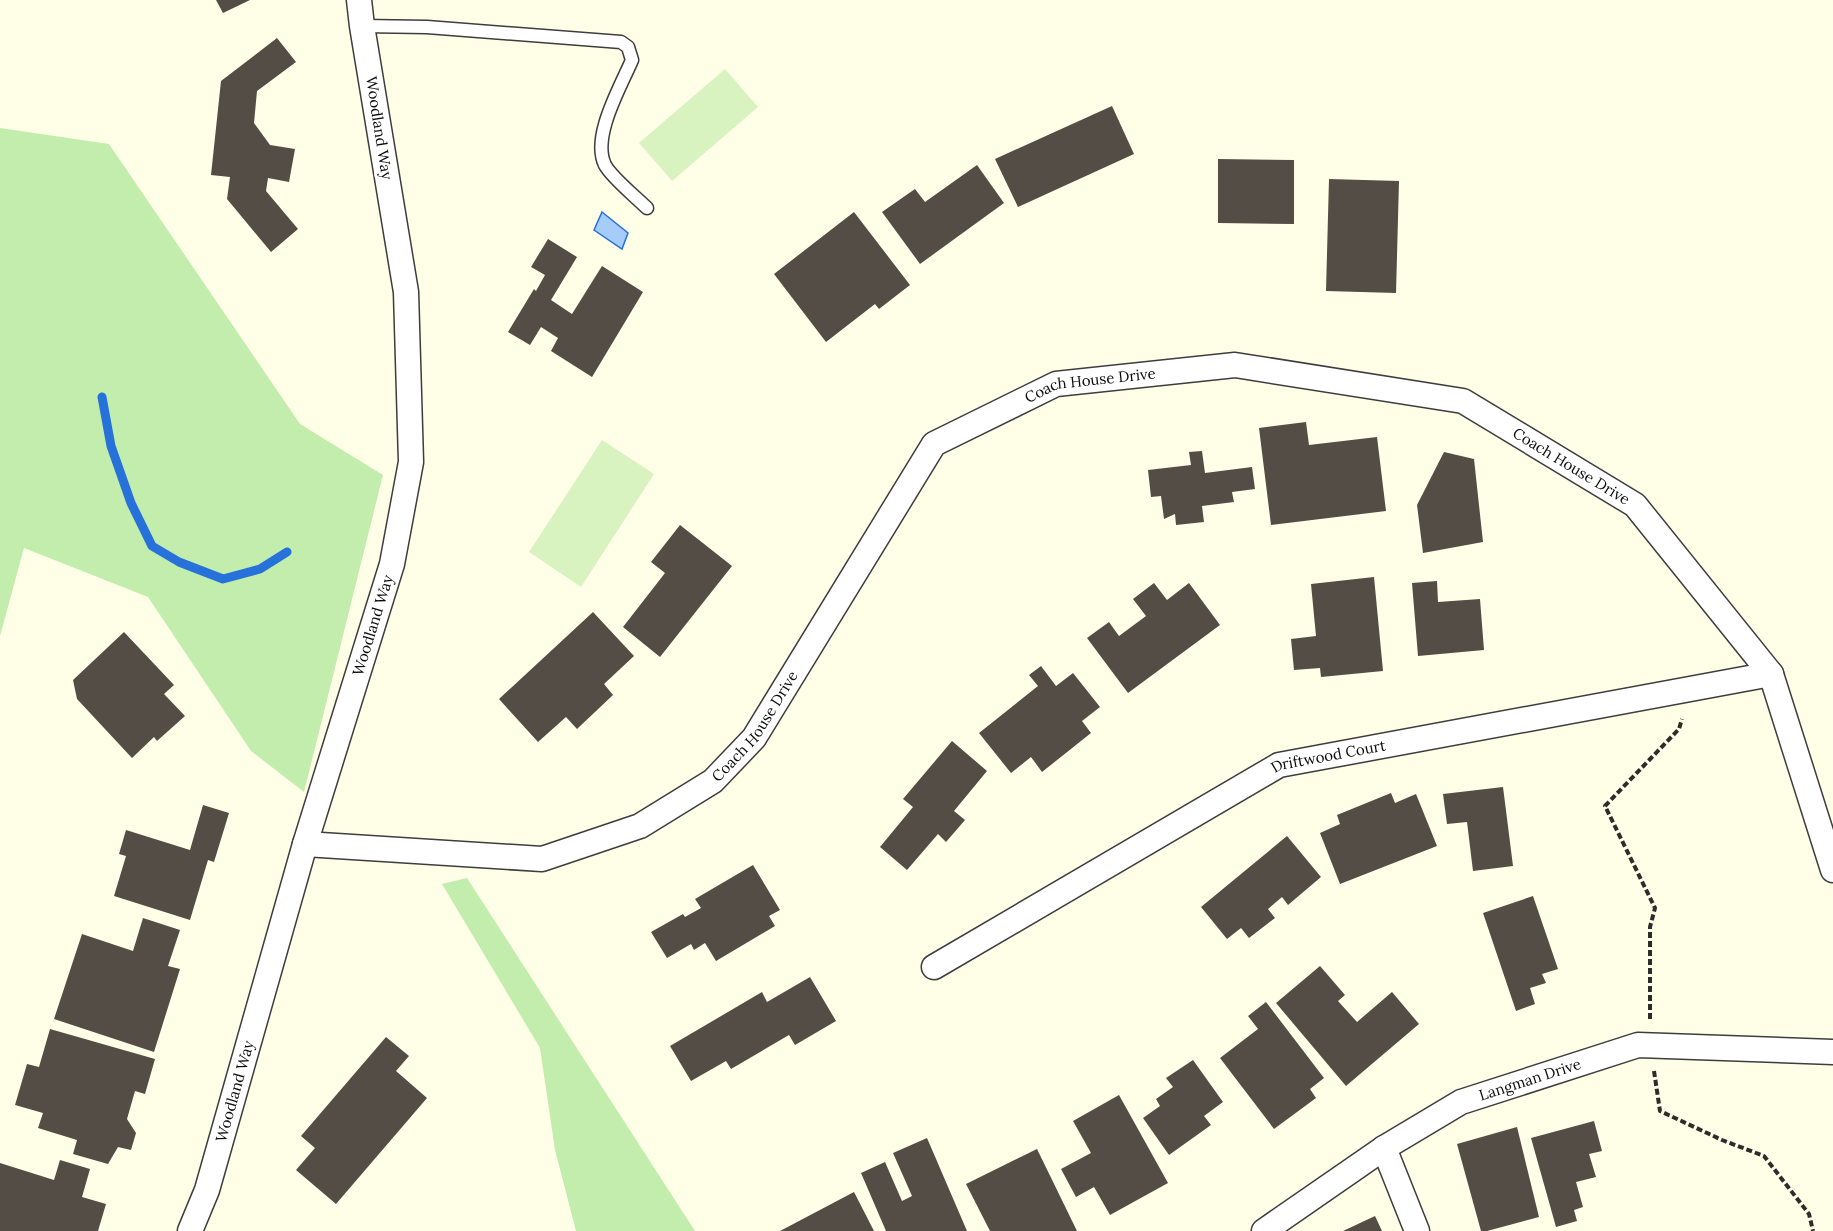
<svg xmlns="http://www.w3.org/2000/svg" width="1833" height="1231" font-family="Lora,serif">
	<style>
		.green { fill: #c3edad }
		.pitch { fill: #d8f3c0 }
		.water { fill: #a6ccfc; stroke: #2671da; stroke-width: 1.5 }
		.lines { fill: none; stroke-linecap: round; stroke-linejoin: round }
		.stream { stroke: #2671da; stroke-width: 9 }
		.building { fill: #534d45 }
		.lane-casing { stroke: #3d3d3d; stroke-width: 15 }
		.street-casing { stroke: #3d3d3d; stroke-width: 27 }
		.path { stroke: #2c2c2c; stroke-width: 4; stroke-dasharray: 6 3; stroke-linecap: butt }
		.lane { stroke: #fff; stroke-width: 12 }
		.street { stroke: #fff; stroke-width: 24 }
		.labels { text-anchor: middle; stroke-width: 6; stroke-linejoin: round; paint-order: stroke }
		.street-label { font-size: 15px; fill: #0a0a0a; stroke: #fff }
	</style>
	<rect width="100%" height="100%" fill="#ffffe7"/>
	<g class="green">
		<path d="M0 128 109 144 300 424 383 475 304 792 251 751 148 597 24 548 0 636Z"/>
		<path d="M467 878 695 1231H576L555 1150 540 1048 442 884Z"/>
	</g>
	<g class="pitch">
		<path d="M725 69 758 107 672 181 639 143Z"/>
		<path d="M602 440 654 474 581 587 529 552Z"/>
	</g>
	<path class="water" d="M602 212 628 233 622 249 594 230Z"/>
	<g class="lines">
		<path class="stream" d="M102 397 111 446 131 503 152 546 179 562 223 579 260 569 287 552"/>
	</g>
	<g class="building">
		<path d="M216 0H250L223 13Z"/>
		<path d="M277 38 296 62 257 91 254 123 270 145 295 149 289 182 268 178 266 191 298 229 271 252 227 199 230 177 211 175 221 81Z"/>
		<path d="M1112 106 1134 154 1018 207 995 159Z"/>
		<path d="M1218 159 1294 160V224L1218 223Z"/>
		<path d="M977 165 1004 203 920 264 882 212 915 189 925 202Z"/>
		<path d="M1329 179 1399 181 1396 293 1326 291Z"/>
		<path d="M854 212 910 285 879 309 875 304 826 342 774 274Z"/>
		<path d="M548 239 577 257 551 300 572 314 602 266 643 292 592 377 551 351 558 338 541 327 530 345 508 332 534 289 536 291 545 275 531 267Z"/>
		<path d="M1306 422 1309 445 1377 437 1386 511 1271 525 1259 428Z"/>
		<path d="M1202 451 1205 473 1252 467 1255 489 1232 492 1234 502 1202 506 1204 522 1176 525 1175 514 1164 519 1161 496 1151 497 1148 470 1191 465 1189 452Z"/>
		<path d="M1444 452 1474 459 1483 542 1423 553 1417 505Z"/>
		<path d="M680 525 732 566 660 657 623 627 665 573 651 562Z"/>
		<path d="M1374 577 1383 671 1321 677 1320 668 1294 670 1291 639 1316 636 1311 584Z"/>
		<path d="M1437 581 1438 602 1480 599 1484 650 1418 656 1412 583Z"/>
		<path d="M1154 583 1167 600 1189 583 1220 625 1128 693 1087 638 1109 622 1119 636 1146 616 1133 599Z"/>
		<path d="M593 612 634 656 604 684 613 695 577 729 566 717 538 742 499 699Z"/>
		<path d="M124 632 174 685 164 694 185 716 157 741 154 737 132 758 77 699 73 680Z"/>
		<path d="M1041 666 1056 686 1073 673 1100 707 1082 721 1091 733 1042 772 1031 757 1011 773 979 733 1038 686 1029 675Z"/>
		<path d="M952 741 987 771 954 811 965 820 946 842 938 834 907 870 880 847 913 807 903 799Z"/>
		<path d="M1503 787 1513 866 1473 871 1467 822 1447 824 1443 794Z"/>
		<path d="M1391 793 1395 803 1416 794 1437 846 1340 884 1320 833 1340 824 1337 815Z"/>
		<path d="M203 805 229 813 214 862 208 860 190 920 114 896 126 856 119 854 126 830 190 850Z"/>
		<path d="M1287 836 1321 877 1288 905 1282 897 1268 909 1275 918 1249 938 1241 928 1227 939 1201 907Z"/>
		<path d="M753 865 780 910 769 916 775 926 716 961 705 943 694 950 691 944 667 958 651 932 683 914 685 917 701 908 695 899Z"/>
		<path d="M1533 896 1558 969 1542 974 1546 983 1530 988 1535 1004 1516 1011 1483 913Z"/>
		<path d="M143 918 180 930 168 966 180 969 154 1052 54 1019 82 934 133 951Z"/>
		<path d="M1320 966 1345 995 1338 1001 1357 1022 1392 992 1419 1024 1346 1086 1276 1003Z"/>
		<path d="M810 977 836 1021 795 1045 789 1035 731 1069 726 1061 691 1081 670 1046 762 992 767 1002Z"/>
		<path d="M1266 1002 1324 1078 1310 1089 1316 1098 1274 1129 1220 1058 1258 1029 1248 1016Z"/>
		<path d="M50 1029 155 1059 145 1094 135 1091 127 1119 136 1133 131 1150 118 1147 108 1164 73 1154 77 1140 38 1128 43 1113 15 1105 27 1064 39 1067Z"/>
		<path d="M386 1037 409 1056 396 1071 427 1098 336 1204 296 1170 315 1148 301 1136Z"/>
		<path d="M1193 1060 1223 1102 1204 1116 1211 1125 1169 1155 1143 1118 1160 1106 1156 1099 1173 1087 1166 1078Z"/>
		<path d="M1119 1095 1168 1183 1110 1215 1094 1187 1076 1197 1061 1169 1091 1153 1073 1121Z"/>
		<path d="M1594 1121 1602 1151 1589 1154 1596 1177 1576 1182 1583 1207 1574 1210 1577 1221 1556 1227 1531 1138Z"/>
		<path d="M1517 1127 1539 1217 1487 1231H1481L1457 1144Z"/>
		<path d="M927 1138 967 1231H886L861 1173 885 1162 902 1201 912 1196 893 1153Z"/>
		<path d="M1037 1149 1077 1231H990L966 1184Z"/>
		<path d="M60 1160 90 1169 82 1197 106 1204 98 1231H0V1163L54 1180Z"/>
		<path d="M854 1192 874 1231H780Z"/>
		<path d="M1375 1216 1382 1231H1343Z"/>
	</g>
	<g class="lines">
		<defs>
			<path id="lane" d="M362 26 427 27 621 42 628 47 632 60C621 86 591 137 605 165 612 178 636 197 647 208"/>
			<g id="street">
				<path id="s1" d="M305 844 542 859 640 826 713 781 754 738 934 444 1056 384 1235 365 1463 401 1635 505 1771 674 1833 870"/>
				<path id="s2" d="M934 967 1279 765 1771 674"/>
				<path d="M1384 1148 1417 1231"/>
				<path id="s3" d="M190 1231 207 1190 305 844 392 564 411 462 406 292 362 26 359 0"/>
				<path id="s4" d="M1264 1231 1384 1148 1461 1102 1638 1045 1833 1052"/>
			</g>
		</defs>
		<use href="#lane" class="lane-casing"/>
		<use href="#street" class="street-casing"/>
		<g class="path">
			<path d="M1650 1019V927L1655 908 1605 806 1679 729 1682 719"/>
			<path d="M1654 1071 1660 1111 1722 1140 1764 1156 1809 1214 1813 1231"/>
		</g>
		<use href="#lane" class="lane"/>
		<use href="#street" class="street"/>
	</g>
	<g class="labels">
		<g class="street-label">
			<text transform="translate(379 128) rotate(81)" y="5">Woodland Way</text>
			<text dy="5" stroke="none"><textPath href="#s1" startOffset="1000">Coach House Drive</textPath></text>
			<text dy="5" stroke="none"><textPath href="#s1" startOffset="1504">Coach House Drive</textPath></text>
			<text dy="5" stroke="none"><textPath href="#s3" startOffset="633">Woodland Way</textPath></text>
			<text dy="5" stroke="none"><textPath href="#s1" startOffset="496">Coach House Drive</textPath></text>
			<text dy="5" stroke="none"><textPath href="#s2" startOffset="450">Driftwood Court</textPath></text>
			<text dy="5" stroke="none"><textPath href="#s4" startOffset="308">Langman Drive</textPath></text>
			<text dy="5" stroke="none"><textPath href="#s3" startOffset="147">Woodland Way</textPath></text>
		</g>
	</g>
</svg>
